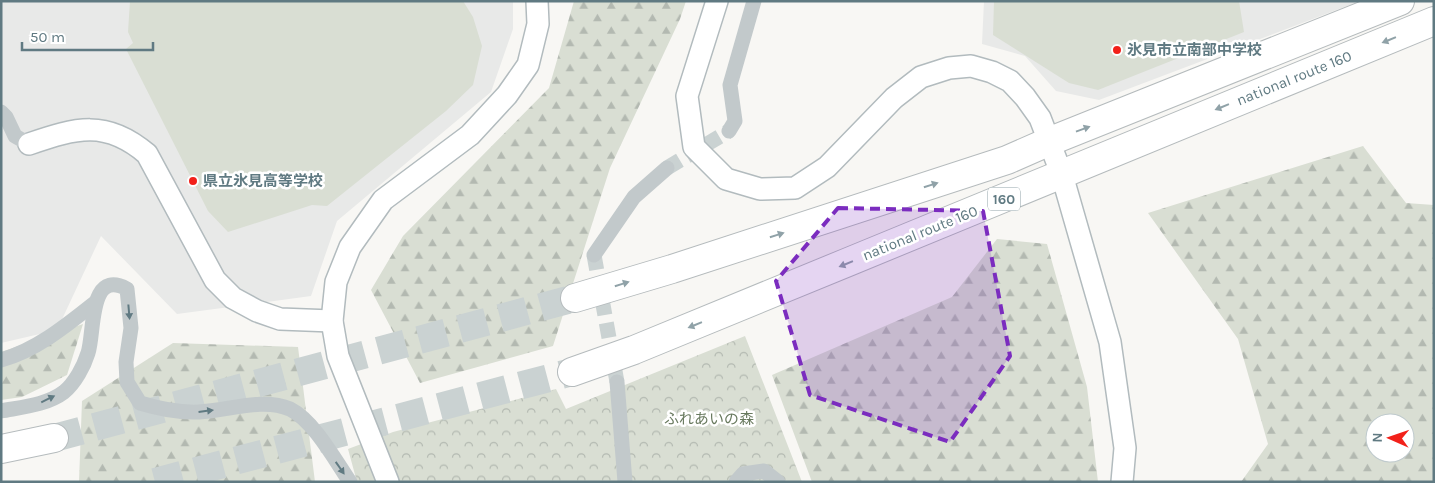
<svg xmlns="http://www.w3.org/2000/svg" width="1435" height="483" font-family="Karla,'Noto Sans JP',sans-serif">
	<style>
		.built { fill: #e8e9e8 }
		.grass { fill: #d9ded3 }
		.forest { fill: url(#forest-firs); fill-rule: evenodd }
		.park { fill: url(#park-crowns) }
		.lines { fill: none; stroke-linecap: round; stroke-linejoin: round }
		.street-tunnel { stroke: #cad2d2; stroke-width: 15; stroke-dasharray: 15 8; stroke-linecap: butt }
		.highway-tunnel { stroke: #cad2d2; stroke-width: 28; stroke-dasharray: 28 14; stroke-linecap: butt }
		.secondary-casing { stroke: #b2bbbe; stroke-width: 24 }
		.highway-casing { stroke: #b5bbbd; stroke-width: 30 }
		.street { stroke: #c2c9cb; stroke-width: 15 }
		.secondary { stroke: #fff; stroke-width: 21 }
		.highway { stroke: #fff; stroke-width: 28 }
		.oneway { fill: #90a2a8 }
		.oneway2 { fill: #607a82 }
		.marked { fill: #7b2cbf; fill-opacity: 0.2; stroke: #7b2cbf; stroke-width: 4; stroke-dasharray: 10 6; stroke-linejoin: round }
		.poi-dot { fill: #f2211a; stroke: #fff; stroke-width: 2 }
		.labels { text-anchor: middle; stroke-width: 5; stroke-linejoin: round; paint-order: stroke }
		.shield { fill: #fff; stroke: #90a2a8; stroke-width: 1 }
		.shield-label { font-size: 14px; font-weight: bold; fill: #607a82 }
		.poi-label { font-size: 15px; font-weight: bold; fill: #607a82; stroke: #fff; text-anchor: start }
		.street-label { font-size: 15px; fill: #607a82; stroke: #fff }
		.park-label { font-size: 15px; fill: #697a5f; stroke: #fff }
	</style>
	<defs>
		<pattern id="forest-firs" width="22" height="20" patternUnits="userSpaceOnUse" patternTransform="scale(1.25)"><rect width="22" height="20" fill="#d9ded3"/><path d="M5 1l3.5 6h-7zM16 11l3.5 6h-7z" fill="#b3b9b1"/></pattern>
		<pattern id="park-crowns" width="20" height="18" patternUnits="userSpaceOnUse" patternTransform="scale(1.25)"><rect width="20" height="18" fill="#d9ded3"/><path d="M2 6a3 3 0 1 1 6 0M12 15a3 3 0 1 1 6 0" fill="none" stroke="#b3b9b1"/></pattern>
	</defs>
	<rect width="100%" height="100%" fill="#f8f7f4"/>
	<g class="built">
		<path d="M1 1H513V29L491 92 337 221 311 296 177 314 101 236 57 330 1 343Z"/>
		<path d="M984 1H1360L1099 100 1056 91 1025 56 982 44Z"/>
	</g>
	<g class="grass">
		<path d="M130 1H463L473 17 482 46 473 85 446 111 327 206 312 205 228 232 208 211 126 49 133 43 128 32Z"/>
		<path d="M994 1H1239L1244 32 1098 90 1069 83 993 35Z"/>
	</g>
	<g class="forest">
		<path d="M574 1H686L680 19 610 168 553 346 420 383 371 290 403 236 549 88Z"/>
		<path d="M1363 146 1406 203 1434 205V482H1241L1268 444 1238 339 1148 213ZM1375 423H1405V453H1375Z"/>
		<path d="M997 239 1047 244 1087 387 1098 482H812L772 375 952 297Z"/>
		<path d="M83 324 67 375 22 397 1 400V352Z"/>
		<path d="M173 343 298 347 315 482H79L82 401Z"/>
	</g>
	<path class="park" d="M745 336 802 482H357L348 449 393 432 556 389 566 409Z"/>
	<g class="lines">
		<g class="street-tunnel">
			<path d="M667 168 729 131"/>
			<path d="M594 255 617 382"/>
		</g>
		<g class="highway-tunnel">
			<path d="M54 438 575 298"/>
			<path d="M155 482 572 372"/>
		</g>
		<defs>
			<g id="secondary">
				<path d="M717 1 687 96 694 147 726 179 760 189 795 188 827 167 894 98 921 77 949 68 971 66 992 72 1010 81 1025 97 1040 118 1062 175 1110 342 1125 448 1122 482"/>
				<path d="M29 144C76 128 106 119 147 154L215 280 233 298 257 311 280 319 332 321"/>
				<path d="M388 482 338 356 332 321 336 282 350 247 383 200 470 135 507 95 528 65 538 24 537 1"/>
			</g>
			<g id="highway">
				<path d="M575 298 672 269 1007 160 1048 142 1400 1"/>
				<path d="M572 372 634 350C901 241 1167 129 1434 21"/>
				<path d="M1 449 54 438"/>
			</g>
		</defs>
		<use href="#secondary" class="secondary-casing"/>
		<use href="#highway" class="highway-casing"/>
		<g class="street">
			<path d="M1 112 6 117 15 136 29 144"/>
			<path d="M729 131 735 121 730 85 754 1"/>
			<path d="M594 255 634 197 667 168"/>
			<path d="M1 360C37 350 67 325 96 302"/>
			<path d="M617 382 625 482"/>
			<path d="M1 411C22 407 47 405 64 392 75 383 84 366 88 353 95 332 88 268 127 289L131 328 126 362 127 382 140 403C160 409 178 413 199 412 228 411 262 397 290 409 314 421 335 460 350 482"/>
			<path d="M736 482 743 474 764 471 778 482"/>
		</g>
		<use href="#secondary" class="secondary"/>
		<use href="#highway" class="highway"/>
	</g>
	<defs><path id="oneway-solid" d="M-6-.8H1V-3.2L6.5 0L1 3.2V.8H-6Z" transform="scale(1.25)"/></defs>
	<g class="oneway">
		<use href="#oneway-solid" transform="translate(1389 40) rotate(158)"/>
		<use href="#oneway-solid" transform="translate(1222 107) rotate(158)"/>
		<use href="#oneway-solid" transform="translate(1083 129) rotate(-20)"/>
		<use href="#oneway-solid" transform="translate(931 185) rotate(-18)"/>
		<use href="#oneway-solid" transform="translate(777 235) rotate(-18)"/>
		<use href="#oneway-solid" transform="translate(846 264) rotate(158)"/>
		<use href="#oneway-solid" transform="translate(622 284) rotate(-17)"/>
		<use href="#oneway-solid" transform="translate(695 325) rotate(158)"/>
	</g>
	<g class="oneway2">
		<use href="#oneway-solid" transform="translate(129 312) rotate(85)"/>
		<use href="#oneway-solid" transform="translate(48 399) rotate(-26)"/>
		<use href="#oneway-solid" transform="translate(206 411) rotate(-7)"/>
		<use href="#oneway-solid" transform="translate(340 468) rotate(55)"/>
	</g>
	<path class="marked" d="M838 208 983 211 1010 356 950 442 810 395 776 281Z"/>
	<g class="poi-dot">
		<circle cx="1117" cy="50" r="5"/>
		<circle cx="193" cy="181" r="5"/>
	</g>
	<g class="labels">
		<rect class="shield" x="988" y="187.5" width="32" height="23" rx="4"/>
		<g class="shield-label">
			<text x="1004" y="204">160</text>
		</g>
		<g class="poi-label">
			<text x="1127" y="55">氷見市立南部中学校</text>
			<text x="203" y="186">県立氷見高等学校</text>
		</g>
		<g class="street-label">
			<text transform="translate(1294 78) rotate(-22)" y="5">national route 160</text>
			<text transform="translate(920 233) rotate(-22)" y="5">national route 160</text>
		</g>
		<g class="park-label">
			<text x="709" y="424">ふれあいの森</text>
		</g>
	</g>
	<rect width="1435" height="483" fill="none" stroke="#607a82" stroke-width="5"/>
	<g transform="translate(1390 438) rotate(272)"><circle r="24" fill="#ffffff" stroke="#bfcacd"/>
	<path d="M0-4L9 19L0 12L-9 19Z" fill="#f2211a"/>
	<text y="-8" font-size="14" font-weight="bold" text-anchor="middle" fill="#607a82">N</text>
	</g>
	<path d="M22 42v8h131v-8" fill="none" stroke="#607a82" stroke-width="2.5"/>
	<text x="30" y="42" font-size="15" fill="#607a82" stroke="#ffffff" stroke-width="4" paint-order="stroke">50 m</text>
</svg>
